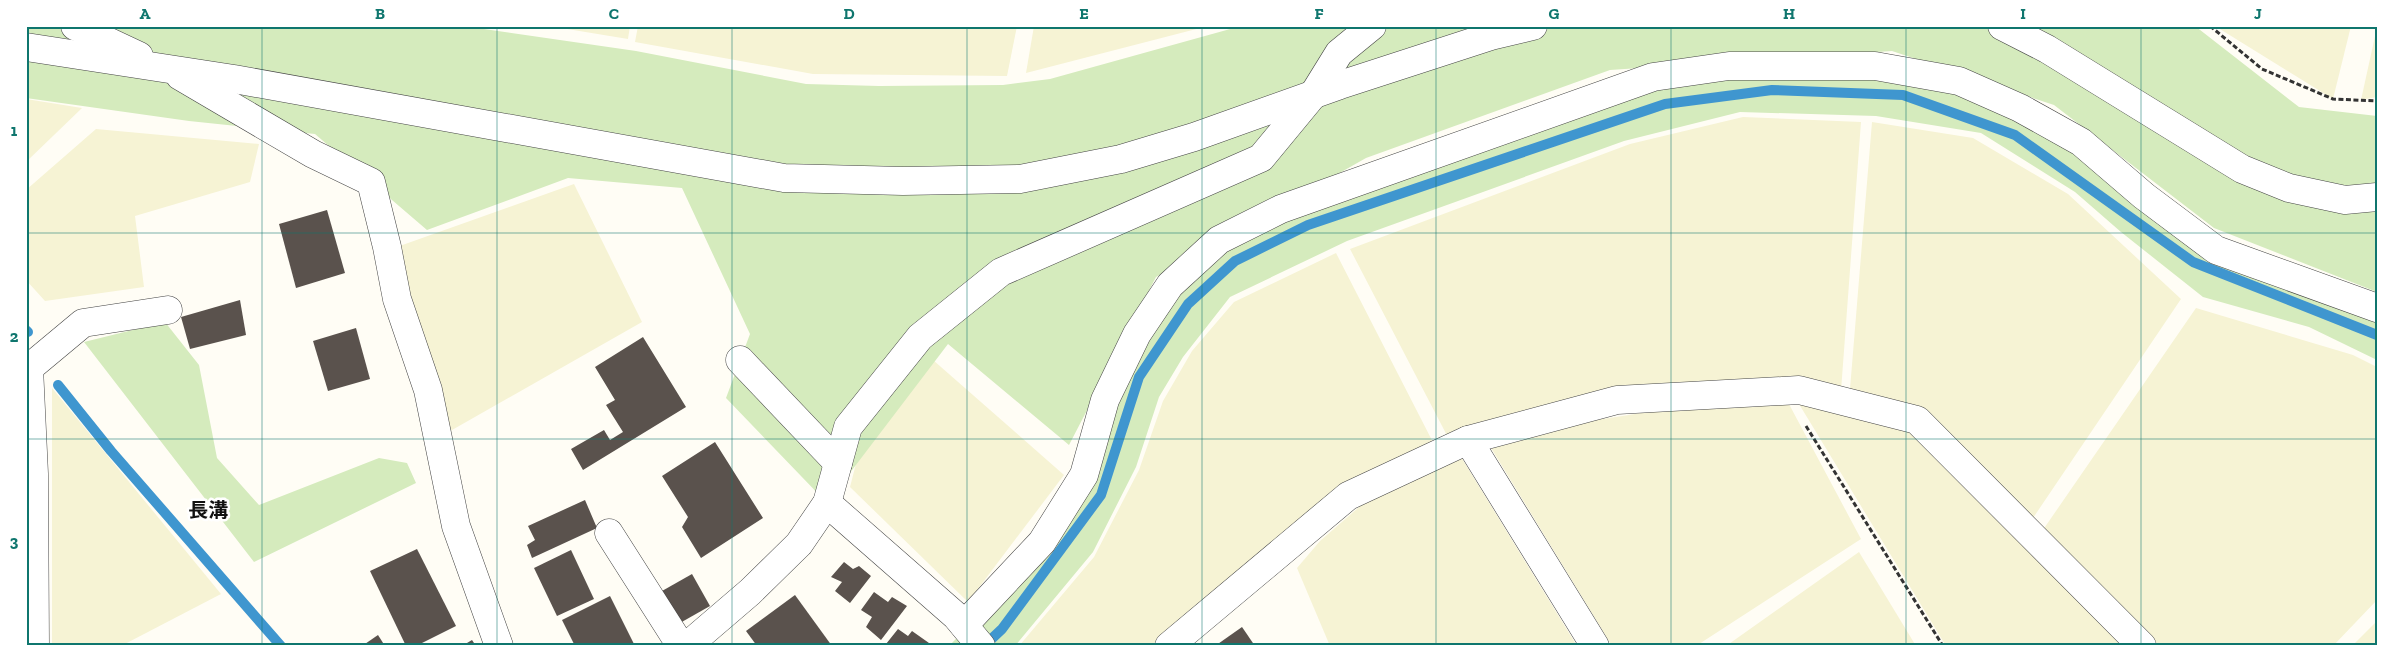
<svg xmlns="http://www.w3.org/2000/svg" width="2403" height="672" font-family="'Zilla Slab','Noto Sans JP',serif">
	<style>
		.farmland { fill: #f6f3d4; fill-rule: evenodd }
		.green { fill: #d5ebbd }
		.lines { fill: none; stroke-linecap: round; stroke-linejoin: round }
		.stream { stroke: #3f96cf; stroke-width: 10 }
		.building { fill: #5a524d }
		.minor-casing { stroke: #444; stroke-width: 29 }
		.path { stroke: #333; stroke-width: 3; stroke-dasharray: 5 2.5; stroke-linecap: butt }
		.minor { stroke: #fff; stroke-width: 28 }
		.grid { fill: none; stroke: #0f766e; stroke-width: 1; stroke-opacity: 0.55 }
		.labels { text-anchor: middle; stroke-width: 5; stroke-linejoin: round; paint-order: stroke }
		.quarter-label { font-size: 20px; font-weight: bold; fill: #111; stroke: #fff }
		.neatline { fill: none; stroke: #0f766e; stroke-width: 2 }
		.grid-label { font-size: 16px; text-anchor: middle; font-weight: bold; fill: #0f766e }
	</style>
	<rect width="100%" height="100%" fill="#fffdf5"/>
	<g class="farmland">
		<path d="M549 26H630L628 39Z"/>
		<path d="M638 26H1017L1007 76 813 74 635 42Z"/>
		<path d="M1034 26H1208L1026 73Z"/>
		<path d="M2215 26H2351L2333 99Z"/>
		<path d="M2377 27V97L2361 100Z"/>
		<path d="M26 99 82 108 26 162Z"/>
		<path d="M1743 117 1861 122 1841 391H1782L1861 539 1696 646H1612L1485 438 1453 447 1350 249 1630 144ZM1775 392 1616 417 1506 433 1617 400Z"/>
		<path d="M1872 122 1973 138 2068 194 2181 299 2031 521 1917 420 1850 389Z"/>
		<path d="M96 129 259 144 250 182 135 216 144 287 45 301 26 280V190Z"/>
		<path d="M574 184 642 322 438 438 394 248Z"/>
		<path d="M1336 253 1439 454 1329 512 1169 646H1019L1094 557 1139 470 1163 401 1192 351 1234 302Z"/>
		<path d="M2196 308 2353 355 2377 367V600L2333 646H1946L1799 404 1907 418 2036 540Z"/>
		<path d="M933 360 1064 475 968 602 850 487 859 452Z"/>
		<path d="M52 388 221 594 121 646H52Z"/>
		<path d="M1461 457 1577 646H1330L1297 568 1320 541 1366 501Z"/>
		<path d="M1859 552 1916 646H1726Z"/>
		<path d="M2377 620V646H2352L2377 621Z"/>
	</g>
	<g class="green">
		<path d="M26 26H463L636 51 806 84 879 86 1003 85 1050 79 1241 26H2195L2299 107 2377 116V292L2214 228 2054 105 1892 51 1610 70 1366 158 1232 234 1564 113 1717 74 1948 79 2041 120 2167 214 2377 309V360L2309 327 2203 297 2121 232 2075 192 1981 133 1876 116 1740 112 1624 141 1347 241 1230 297 1183 357 1159 397 1136 467 1093 552 1015 646H949L1046 547 1125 357 1213 245 1156 277 1069 445 948 344 827 503 726 398 750 334 682 188 568 178 427 230 315 134 189 121 26 98Z"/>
		<path d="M165 322 199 365 217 458 259 505 379 458 407 463 416 483 254 562 84 342Z"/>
	</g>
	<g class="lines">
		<g class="stream">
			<path d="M26 330 28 332"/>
			<path d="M58 385 111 451 281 646"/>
			<path d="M984 646 1002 629 1101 495 1139 377 1188 304 1235 261 1308 225 1665 104 1772 90 1903 95 2015 135 2193 262 2377 335"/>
		</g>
	</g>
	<g class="building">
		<path d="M327 210 345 273 296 288 279 224Z"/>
		<path d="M240 300 246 335 190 349 181 317Z"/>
		<path d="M356 328 370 379 328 391 313 341Z"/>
		<path d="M643 337 686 407 583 470 571 449 604 430 610 440 623 432 606 405 615 400 595 367Z"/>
		<path d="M715 442 763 518 701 558 682 527 688 517 662 476Z"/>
		<path d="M585 500 597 528 532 558 527 545 535 540 528 526Z"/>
		<path d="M417 549 456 626 416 646H406L370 571Z"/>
		<path d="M571 550 594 599 557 616 534 568Z"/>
		<path d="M844 562 853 569 859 566 871 576 850 603 835 591 842 582 831 577Z"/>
		<path d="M692 574 710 606 680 623 662 591Z"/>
		<path d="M874 592 888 602 892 597 907 606 881 640 866 627 872 617 861 610Z"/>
		<path d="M795 595 832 646H757L746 631Z"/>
		<path d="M610 596 635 646H575L562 620Z"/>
		<path d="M1242 627 1255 646H1215Z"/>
		<path d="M898 629 908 636 912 631 929 643 927 646H888L886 644Z"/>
		<path d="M378 635 385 646H362Z"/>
		<path d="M472 640 476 646H462Z"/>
	</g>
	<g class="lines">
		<defs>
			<g id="minor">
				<path d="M75 26 139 56"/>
				<path d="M2002 26 2047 49 2242 169 2289 188 2345 200 2377 197"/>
				<path d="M26 47 234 79 784 178 903 181 1020 179 1121 159 1194 137 1340 85 1491 36 1533 26"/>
				<path d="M180 76 313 154 371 182 387 247 397 299 428 390 456 526 499 646"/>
				<path d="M740 360 838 463"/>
				<path d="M26 365 29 368 34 474 35 646"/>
				<path d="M29 368 83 323 168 310"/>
				<path d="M1468 440 1595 646"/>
				<path d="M827 503 956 616 981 646"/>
				<path d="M609 533 681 646"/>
				<path d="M964 625 1042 542 1084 475 1105 400 1137 334 1170 285 1219 240 1281 209 1653 77 1729 66H1875L1959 81 2020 108 2081 142 2144 196 2216 250 2377 308"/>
				<path d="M687 646 750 592 799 544 827 503 848 427 920 337 1001 272 1261 158 1313 95 1339 53 1372 26"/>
				<path d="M1169 646 1348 496 1468 440 1617 400 1799 390 1917 420 2142 646"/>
			</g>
		</defs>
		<use href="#minor" class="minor-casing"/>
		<g class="path">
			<path d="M2210 26 2262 69 2333 99 2377 101"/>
			<path d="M1806 426 1943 646"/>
		</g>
		<use href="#minor" class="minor"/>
	</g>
	<path class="grid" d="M262 26V646M497 26V646M732 26V646M967 26V646M1202 26V646M1436 26V646M1671 26V646M1906 26V646M2141 26V646M26 233H2377M26 439H2377"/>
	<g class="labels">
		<g class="quarter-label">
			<text x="208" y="517">長溝</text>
		</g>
	</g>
	<rect width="2403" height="672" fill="none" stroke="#ffffff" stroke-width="55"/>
	<rect x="28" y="28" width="2348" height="616" class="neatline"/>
	<g class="grid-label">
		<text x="145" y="19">A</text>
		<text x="380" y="19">B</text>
		<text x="614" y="19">C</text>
		<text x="849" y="19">D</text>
		<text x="1084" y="19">E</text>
		<text x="1319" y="19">F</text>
		<text x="1554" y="19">G</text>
		<text x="1789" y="19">H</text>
		<text x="2023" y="19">I</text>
		<text x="2258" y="19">J</text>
		<text x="14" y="136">1</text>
		<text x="14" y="342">2</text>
		<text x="14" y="547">3</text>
	</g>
</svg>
